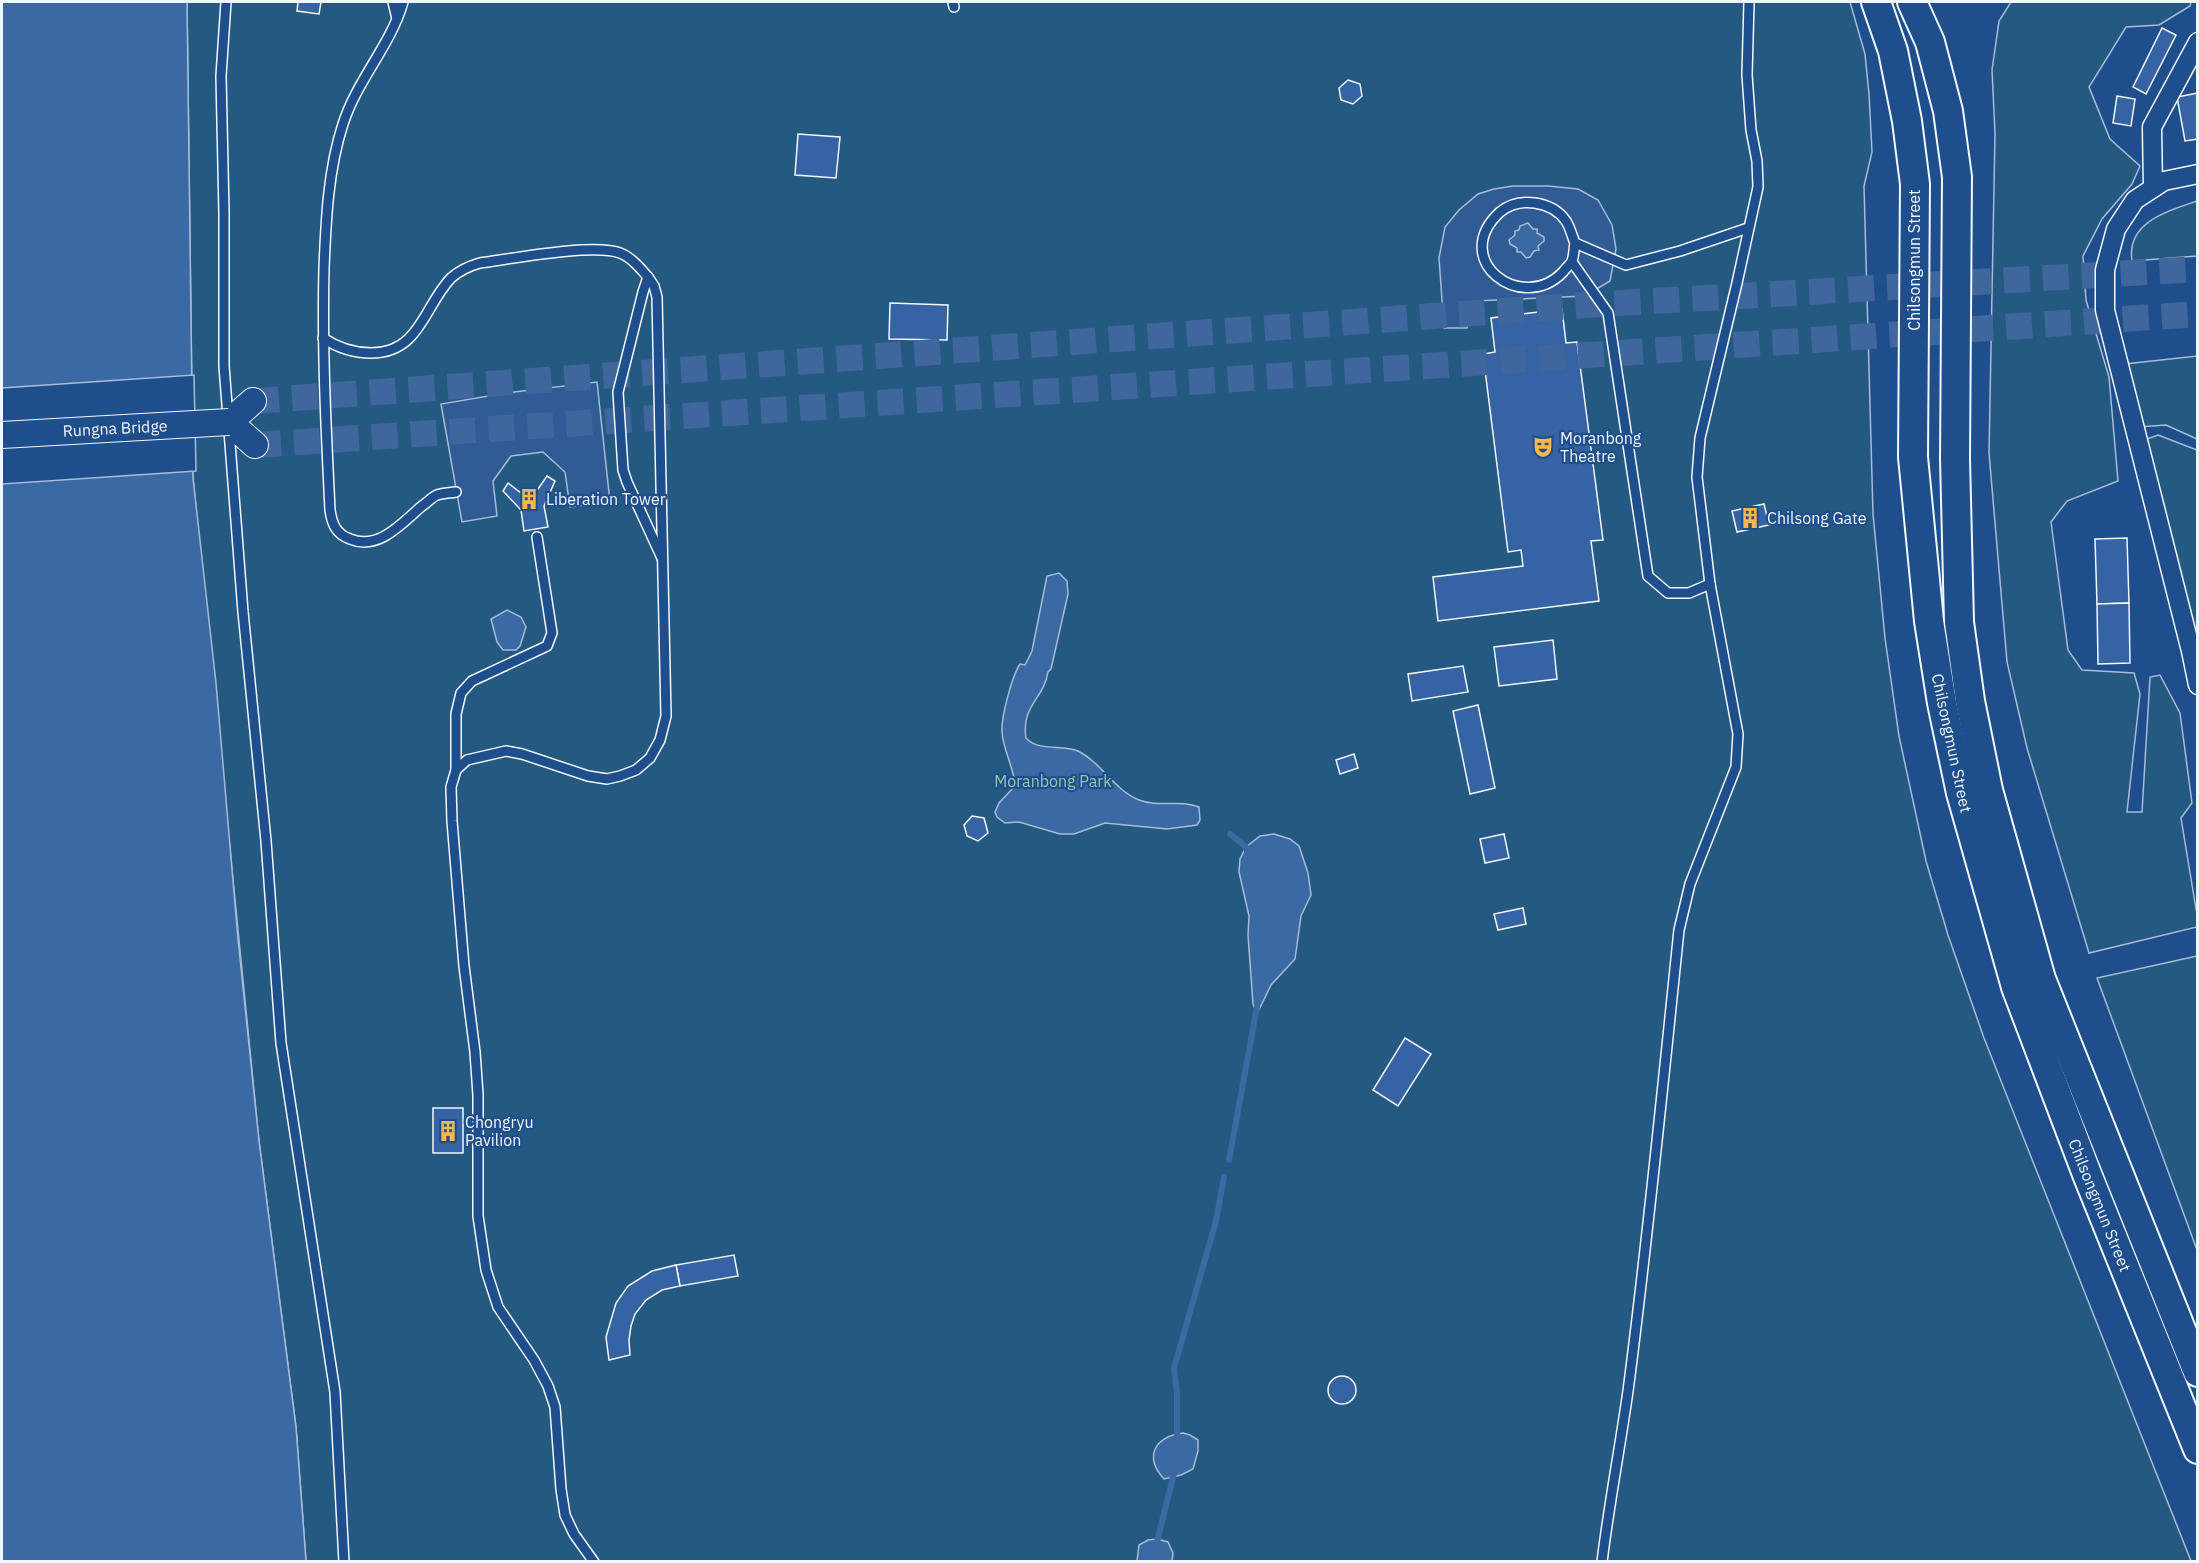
<svg xmlns="http://www.w3.org/2000/svg" width="2199" height="1563" font-family="'IBM Plex Sans',sans-serif">
	<style>
		.green { fill: #245a82; stroke: #a8bbd7; stroke-width: 1.5 }
		.parking { fill: #305b95; stroke: #a8bbd7; stroke-width: 1.5 }
		.water { fill: #3b69a3; stroke: #a8bbd7; stroke-width: 1.5 }
		.pier { fill: #1f4e8c; stroke: #a8bbd7; stroke-width: 1.5 }
		.lines { fill: none; stroke-linecap: round; stroke-linejoin: round }
		.stream { stroke: #3b69a3; stroke-width: 6 }
		.building { fill: #3563a3; stroke: #f2f6ff; stroke-width: 1.5 }
		.secondary-tunnel { stroke: #3f679d; stroke-width: 26; stroke-dasharray: 26 13; stroke-linecap: butt }
		.lane-casing { stroke: #f2f6ff; stroke-width: 12 }
		.street-casing { stroke: #f2f6ff; stroke-width: 21 }
		.secondary-casing { stroke: #f2f6ff; stroke-width: 28 }
		.primary-casing { stroke: #f2f6ff; stroke-width: 32 }
		.lane { stroke: #1f4e8c; stroke-width: 9 }
		.street { stroke: #1f4e8c; stroke-width: 18 }
		.secondary { stroke: #1f4e8c; stroke-width: 26 }
		.primary { stroke: #1f4e8c; stroke-width: 28 }
		.secondary-bridge-casing { stroke: #f2f6ff; stroke-width: 28; stroke-linecap: butt }
		.secondary-bridge { stroke: #1f4e8c; stroke-width: 26 }
		.labels { text-anchor: middle; stroke-width: 4.5; stroke-linejoin: round; paint-order: stroke }
		.street-label { font-size: 16px; fill: #f2f6ff; stroke: #1f4e8c }
		.poi-label { font-size: 16px; fill: #f2f6ff; stroke: #1f4e8c; text-anchor: start }
		.park-label { font-size: 16px; fill: #97c8a6; stroke: #1f4e8c }
	</style>
	<rect width="100%" height="100%" fill="#1f4e8c"/>
	<g class="green">
		<path d="M187 2H1850L1865 54 1869 94 1872 152 1864 186 1873 514 1885 638 1899 736 1926 861 1948 935 1984 1038 2191 1561H306L296 1427 259 1141 193 478Z"/>
		<path d="M2011 2H2191L2190 6 2159 25 2126 27 2089 87 2110 139 2140 166 2132 184 2102 219 2083 256 2086 300 2109 377 2118 481 2067 501 2051 522 2068 650 2082 670 2134 673 2140 694 2127 812H2142L2150 677 2160 675 2180 713 2192 803 2181 818 2197 915V927L2089 953 2027 748 2007 662 1989 453 1995 133 1992 70 1999 21Z"/>
		<path d="M2197 201V256L2132 261C2126 222 2168 211 2197 201Z"/>
		<path d="M2197 356V439L2166 425 2138 427 2125 364Z"/>
		<path d="M2158 435 2197 450V641L2151 460 2147 439Z"/>
		<path d="M2197 956H2198L2197 1250 2097 978Z"/>
	</g>
	<g class="parking">
		<path d="M1513 186H1548L1578 189 1598 200 1612 225 1616 249 1610 281 1585 296 1475 301 1467 328H1444L1439 258 1445 227 1459 210 1478 194 1494 189Z"/>
		<path d="M597 382 610 502 570 507 565 472 543 452 511 456 493 481 497 516 462 522 441 404 506 393Z"/>
	</g>
	<g class="water">
		<path d="M2 2H187L193 478 216 683 238 939 259 1141 296 1427 306 1561 2 1562Z"/>
		<path d="M1528 223 1533 229H1537V233L1544 237V241L1538 246 1539 250 1534 251 1530 257 1526 258 1521 252H1517V248L1510 244 1509 240 1515 235V231L1519 230 1520 226Z"/>
		<path d="M1059 573 1067 581 1068 594 1051 669 1048 672C1044 699 1021 705 1026 738 1038 752 1062 744 1078 751 1101 762 1114 790 1139 800 1159 808 1180 799 1199 807L1200 820 1197 825 1167 829 1105 823 1074 834H1060L1019 822 1005 823 997 817 995 812 999 803 1015 786C1014 767 1003 750 1002 732 1001 717 1012 676 1020 664L1025 665 1032 651 1047 576Z"/>
		<path d="M507 610 521 617 526 627 520 646 516 650H503L497 642 491 619Z"/>
		<path d="M1274 834 1290 839 1299 846 1308 873 1311 895 1301 916 1295 959 1271 985 1257 1014 1253 1004 1248 935 1249 916 1239 872 1240 859 1246 847 1260 836Z"/>
		<path d="M1183 1433 1190 1435 1198 1440V1451L1193 1469 1181 1475 1164 1479C1144 1457 1154 1437 1183 1433Z"/>
		<path d="M1157 1539 1168 1542 1173 1553 1172 1561H1137L1139 1545 1148 1540Z"/>
	</g>
	<path class="pier" d="M194 375 196 471 2 484V388Z"/>
	<g class="lines">
		<g class="stream">
			<path d="M1230 834 1246 847 1248 855"/>
			<path d="M1229 1160 1257 1007"/>
			<path d="M1177 1441V1393L1174 1368 1216 1221 1224 1177"/>
			<path d="M1152 1562 1175 1469"/>
		</g>
	</g>
	<g class="building">
		<path d="M298 2H321L319 14 297 11Z"/>
		<path d="M2162 28 2176 35 2146 94 2133 87Z"/>
		<path d="M1348 80 1360 84 1362 96 1353 104 1341 100 1339 88Z"/>
		<path d="M2198 93V139L2185 141 2177 97Z"/>
		<path d="M2117 96 2135 99 2131 126 2113 123Z"/>
		<path d="M798 134 840 137 836 178 795 175Z"/>
		<path d="M890 303 948 305 947 340 889 339Z"/>
		<path d="M1562 309 1566 343 1577 342 1603 540 1591 541 1599 601 1438 621 1433 577 1523 566 1521 550 1508 552 1483 354 1495 352 1491 318Z"/>
		<path d="M547 476 555 481 544 506 548 527 524 531 521 510 503 491 508 483 521 493 538 489Z"/>
		<path d="M1764 504 1769 525 1737 532 1732 511Z"/>
		<path d="M2127 538 2129 603 2097 604 2095 539Z"/>
		<path d="M2129 603 2130 663 2098 664 2097 604Z"/>
		<path d="M1553 640 1557 679 1499 686 1494 647Z"/>
		<path d="M1463 666 1468 692 1412 701 1408 674Z"/>
		<path d="M1478 705 1495 788 1470 794 1453 711Z"/>
		<path d="M1354 754 1358 768 1340 774 1336 760Z"/>
		<path d="M972 816 984 818 988 833 978 841 967 836 964 825Z"/>
		<path d="M1504 834 1509 858 1485 863 1480 839Z"/>
		<path d="M1523 908 1526 924 1498 930 1494 914Z"/>
		<path d="M1405 1038 1431 1054 1398 1106 1373 1090Z"/>
		<rect x="433" y="1108" width="30" height="45"/>
		<path d="M734 1255 738 1276 680 1286 676 1265Z"/>
		<path d="M676 1265 680 1286 662 1290 646 1300 635 1314 631 1326 629 1340 630 1355 609 1360 606 1337 616 1303 628 1286 652 1271Z"/>
		<circle cx="1342" cy="1390" r="14"/>
	</g>
	<g class="lines">
		<g class="secondary-tunnel">
			<path d="M253 401 1587 305 2198 269"/>
			<path d="M255 445 2198 314"/>
		</g>
		<defs>
			<g id="lane">
				<path d="M226 2 221 76 224 213V366L243 612 266 841 281 1043 335 1392 344 1562"/>
				<path d="M393 2 397 19"/>
				<path d="M403 2C391 45 357 80 343 124 328 170 326 220 324 268 322 349 326 429 330 510 332 524 336 534 350 539 379 551 402 523 422 506 427 503 432 497 437 495 443 493 450 493 456 492"/>
				<path d="M953 2 954 7"/>
				<path d="M1575 243C1574 248 1574 256 1572 261 1570 265 1565 269 1563 272 1522 315 1448 260 1500 212 1519 196 1552 201 1566 221 1570 227 1572 236 1575 243L1626 265 1680 251 1748 228"/>
				<path d="M1572 262 1608 313 1648 576 1668 593H1689L1710 584"/>
				<path d="M323 338C338 348 353 353 371 353 420 353 424 306 451 278 460 270 469 266 480 263 510 259 594 243 620 253 631 257 640 268 648 277L643 292 618 392 623 470 627 482 662 558"/>
				<path d="M456 770V714L461 693 472 681 547 646 552 633 537 537"/>
				<path d="M594 1562 574 1534 565 1515 561 1489 555 1407 548 1386 534 1360 498 1307 486 1270 478 1216V1095L475 1052 464 966 452 821 451 787 456 770 467 760 506 751 522 754 588 776 607 779 620 776 636 770 650 758 660 740 666 716 657 297 654 286 648 277"/>
				<path d="M1602 1562C1609 1504 1620 1448 1628 1391 1648 1238 1663 1084 1679 930L1690 884 1736 767 1738 734 1710 584 1697 477 1700 438 1737 283 1758 187 1757 161 1751 130 1747 75 1749 2"/>
			</g>
			<g id="street">
				<path d="M2198 174 2164 181 2135 200 2116 229 2105 270V310L2191 651 2198 685"/>
				<path d="M2153 188 2152 127 2198 42"/>
			</g>
			<path id="secondary" d="M253 401 229 422 255 445"/>
			<g id="primary">
				<path d="M1876 2 1893 51 1907 121 1915 184 1913 457 1929 621 1942 703 1961 793 2016 987 2087 1174 2198 1449"/>
				<path d="M1912 2 1930 42 1948 111 1957 177 1955 459 1959 622 1970 701 1988 790 2041 979 2198 1372"/>
			</g>
		</defs>
		<use href="#lane" class="lane-casing"/>
		<use href="#street" class="street-casing"/>
		<use href="#secondary" class="secondary-casing"/>
		<use href="#primary" class="primary-casing"/>
		<use href="#lane" class="lane"/>
		<use href="#street" class="street"/>
		<use href="#secondary" class="secondary"/>
		<use href="#primary" class="primary"/>
		<defs>
			<path id="secondary-bridge" d="M2 435 229 422"/>
		</defs>
		<use href="#secondary-bridge" class="secondary-bridge-casing"/>
		<use href="#secondary-bridge" class="secondary-bridge"/>
	</g>
	<defs>
		<symbol id="theatre-bare" viewBox="-9 -9 18 18"><path d="M-5-5.5Q0-4 5-5.5V0Q5 5 0 6Q-5 5-5 0ZM-3.3-2.5H-1v1.5H-3.3ZM1-2.5H3.3v1.5H1ZM-2.8 1Q0 5.5 2.8 1Z" fill="#ffb74d" stroke="#1f4e8c" stroke-width="2.5" paint-order="stroke"/></symbol>
		<symbol id="building-bare" viewBox="-9 -9 18 18"><path d="M-4-6H4V6H1V3H-1V6H-4ZM-2.5-4.3h1.7v1.8h-1.7ZM.8-4.3h1.7v1.8H.8ZM-2.5-1h1.7V.8h-1.7ZM.8-1h1.7V.8H.8Z" fill="#ffb74d" stroke="#1f4e8c" stroke-width="2.5" paint-order="stroke"/></symbol>
	</defs>
	<g fill-rule="evenodd">
		<use href="#theatre-bare" x="1528" y="432" width="30" height="30"/>
		<use href="#building-bare" x="514" y="484" width="30" height="30"/>
		<use href="#building-bare" x="1735" y="503" width="30" height="30"/>
		<use href="#building-bare" x="433" y="1116" width="30" height="30"/>
	</g>
	<g class="labels">
		<g class="street-label">
			<text transform="translate(1914 260) rotate(-90)" y="6">Chilsongmun Street</text>
			<text transform="translate(115 428) rotate(-3)" y="6">Rungna Bridge</text>
			<text transform="translate(1952 743) rotate(78)" y="6">Chilsongmun Street</text>
			<text transform="translate(2100 1205) rotate(68)" y="6">Chilsongmun Street</text>
		</g>
		<g class="poi-label">
			<text x="1560" y="444">Moranbong<tspan x="1560" dy="18">Theatre</tspan></text>
			<text x="546" y="505">Liberation Tower</text>
			<text x="1767" y="524">Chilsong Gate</text>
			<text x="465" y="1128">Chongryu<tspan x="465" dy="18">Pavilion</tspan></text>
		</g>
		<g class="park-label">
			<text x="1053" y="787">Moranbong Park</text>
		</g>
	</g>
	<rect width="2199" height="1563" fill="none" stroke="#f2f6ff" stroke-width="6"/>
</svg>
